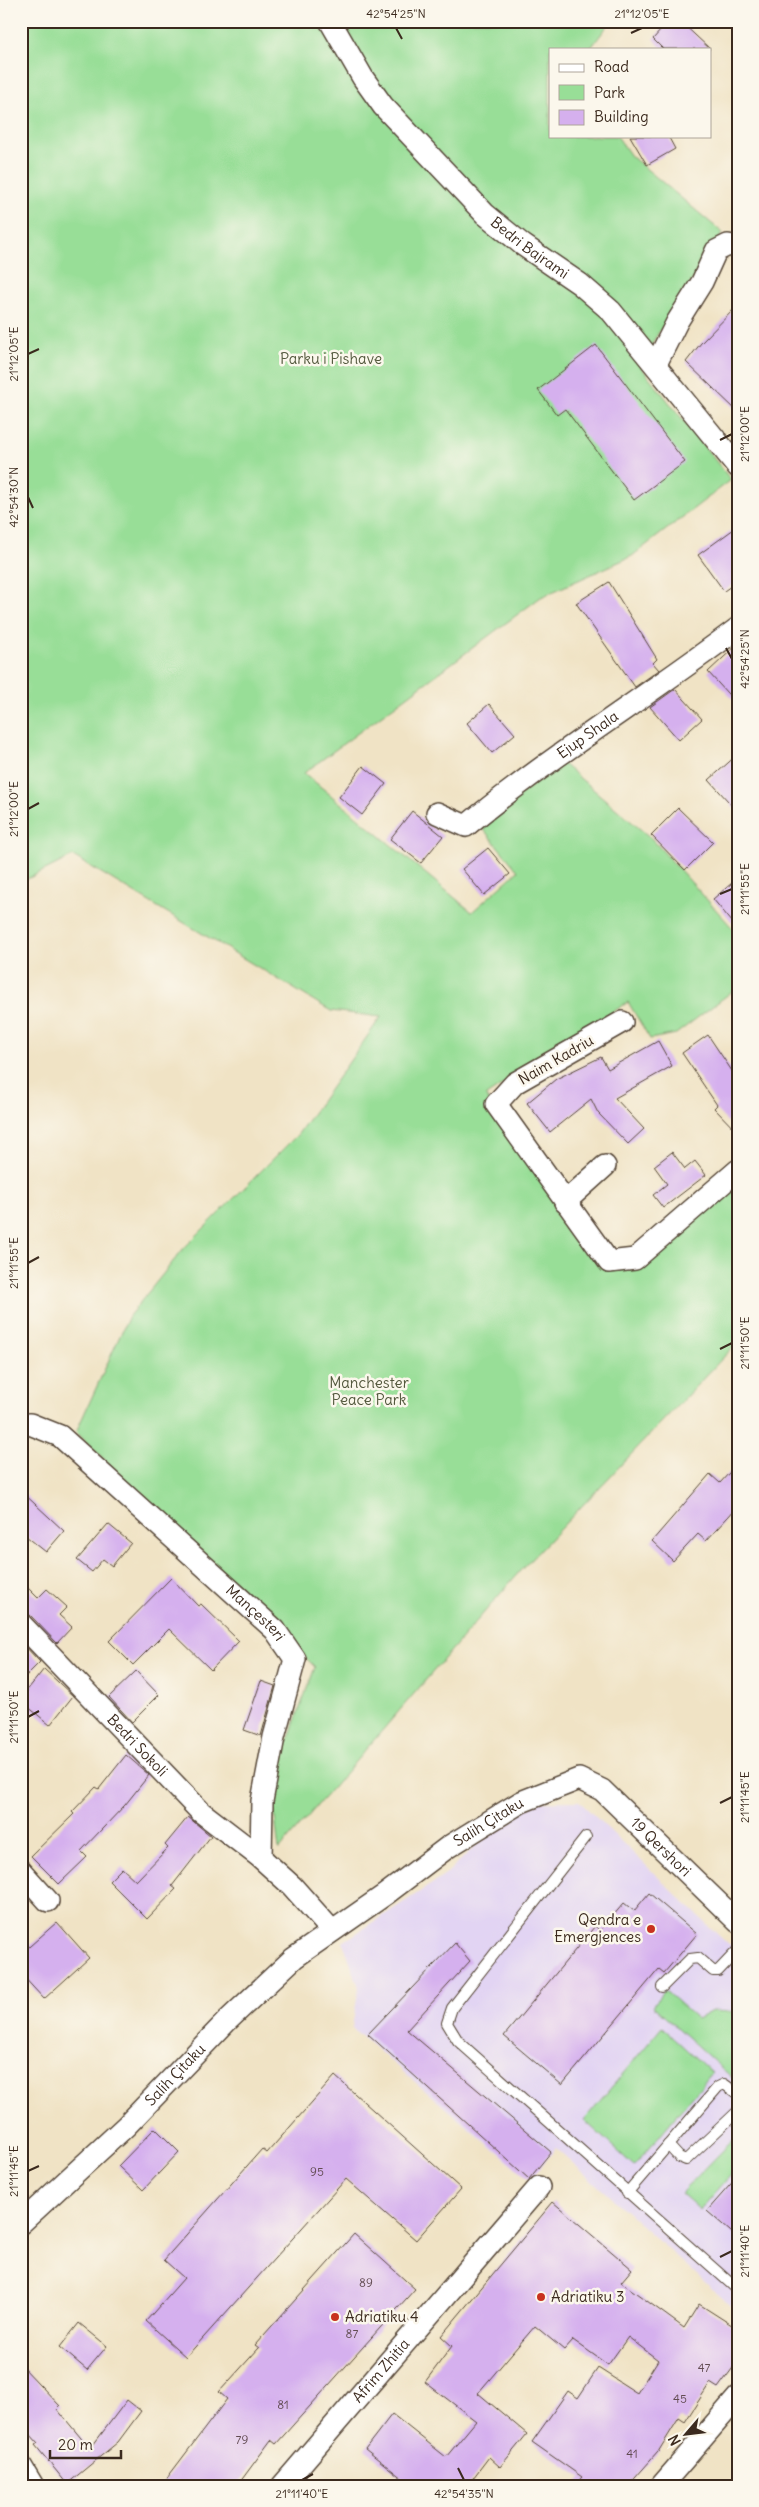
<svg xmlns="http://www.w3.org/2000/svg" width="759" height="2507" font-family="Delius,sans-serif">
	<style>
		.built { fill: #e2d4f3 }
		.green { fill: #98de97; stroke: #6a845a }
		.building { fill: #d5b0ee }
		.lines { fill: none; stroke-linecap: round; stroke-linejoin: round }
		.service-casing { stroke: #564637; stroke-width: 12 }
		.minor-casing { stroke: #564637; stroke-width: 24 }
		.service { stroke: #fff; stroke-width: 10 }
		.minor { stroke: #fff; stroke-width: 21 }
		.ticks { fill: none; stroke: #3b2a1e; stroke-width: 2 }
		.poi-dot { fill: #c8321e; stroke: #fbf7ec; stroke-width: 2 }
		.labels { text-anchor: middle; stroke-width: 5; stroke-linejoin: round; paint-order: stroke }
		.number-label { font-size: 12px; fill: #624c52 }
		.street-label { font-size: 15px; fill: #3b2a1e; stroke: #fbf7ec }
		.park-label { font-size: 15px; fill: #52573c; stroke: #fbf7ec }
		.poi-label { font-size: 15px; fill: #3b2a1e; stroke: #fbf7ec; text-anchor: start }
		.neatline { fill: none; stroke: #3b2a1e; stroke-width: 2 }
		.ticks-label { font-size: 12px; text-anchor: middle; fill: #3b2a1e }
	</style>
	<rect width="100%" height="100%" fill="#fbf7ec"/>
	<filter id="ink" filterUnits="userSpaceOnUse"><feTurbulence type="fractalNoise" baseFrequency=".02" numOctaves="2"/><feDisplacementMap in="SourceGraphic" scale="10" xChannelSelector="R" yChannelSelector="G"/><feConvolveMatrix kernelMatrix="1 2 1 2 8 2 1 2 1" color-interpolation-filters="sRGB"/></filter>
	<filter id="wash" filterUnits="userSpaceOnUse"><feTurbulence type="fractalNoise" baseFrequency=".0096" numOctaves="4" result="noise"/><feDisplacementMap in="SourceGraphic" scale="20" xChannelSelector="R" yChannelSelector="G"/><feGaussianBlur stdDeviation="1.12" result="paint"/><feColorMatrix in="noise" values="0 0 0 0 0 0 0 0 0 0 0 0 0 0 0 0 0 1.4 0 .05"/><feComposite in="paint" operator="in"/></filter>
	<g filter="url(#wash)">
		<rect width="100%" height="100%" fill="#f0e3c5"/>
		<path class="built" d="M579 1801 738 1954V2312L556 2148 530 2180 352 2028 359 1987 343 1942 444 1876 521 1802Z"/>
		<g class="green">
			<path d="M21 21H611L590 49H550V136H617L631 156 723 233 654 340 641 367 731 480 632 556 541 597 304 773 472 912 518 871 480 825 562 763 652 839 738 934V987L676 1034 650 1039 628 1002 486 1096 606 1267 638 1269 738 1181V1342L520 1571 279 1850 271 1786 315 1667 76 1432 129 1316 184 1248 298 1134 381 1017 331 1011 73 856 21 882Z"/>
			<path d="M664 1990 697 2019 712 2011 733 2012 738 2007V2083L653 2006Z"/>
			<path d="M662 2027 712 2073 634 2166 584 2120Z"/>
			<path d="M738 2135V2167L700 2210 681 2193Z"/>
		</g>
		<g id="blocks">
			<g class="building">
				<path d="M669 21H680L710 49H663L653 39Z"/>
				<path d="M630 136H668L675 149 647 165Z"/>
				<path d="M738 305V412L686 362 701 343Z"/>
				<path d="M596 345 685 462 634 500 565 409 557 415 538 390Z"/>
				<path d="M738 526V581L724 591 698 555Z"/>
				<path d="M609 582 657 659 653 663 659 670 635 687 576 603Z"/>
				<path d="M738 644V705L708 672Z"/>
				<path d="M675 689 702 719 679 740 650 707Z"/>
				<path d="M489 704 515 734 492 753 467 723Z"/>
				<path d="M738 754V812L709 780Z"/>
				<path d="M363 766 386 784 362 815 339 797Z"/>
				<path d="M678 808 713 842 685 870 651 835Z"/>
				<path d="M412 811 443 836 421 863 390 839Z"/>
				<path d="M488 848 510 874 484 895 462 869Z"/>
				<path d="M738 878V929L713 899Z"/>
				<path d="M708 1035 738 1080V1133L714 1108 717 1105 682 1053Z"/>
				<path d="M658 1041 672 1066 615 1098 644 1129 628 1144 598 1113 591 1099 550 1132 527 1103 556 1079 601 1057 608 1069Z"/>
				<path d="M672 1152 685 1169 695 1161 706 1175 663 1208 653 1195 667 1184 654 1166Z"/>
				<path d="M738 1463V1506L706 1541 698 1534 673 1561 652 1541 710 1474 720 1483Z"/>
				<path d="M21 1491 64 1531 46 1552 21 1532Z"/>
				<path d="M108 1524 131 1543 112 1566 103 1559 92 1572 77 1560Z"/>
				<path d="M171 1578 198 1606 201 1604 239 1641 211 1670 169 1629 133 1665 109 1641Z"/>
				<path d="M21 1581 38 1598 47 1589 67 1607 59 1615 72 1627 57 1643 30 1615 21 1612Z"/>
				<path d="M21 1642 40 1662 21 1681Z"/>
				<path d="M44 1669 73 1696 50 1725 21 1701V1698Z"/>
				<path d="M136 1671 159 1695 132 1722 109 1697Z"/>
				<path d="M261 1681 275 1686 261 1736 244 1730Z"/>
				<path d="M126 1755 149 1775 125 1805 81 1851 87 1857 59 1884 31 1856 74 1814 72 1812 96 1787 99 1789Z"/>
				<path d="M188 1817 211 1836 172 1886 176 1889 147 1919 109 1881 122 1868 136 1881 168 1848 165 1845Z"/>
				<path d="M649 1893 697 1934 664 1973 659 1969 562 2085 504 2036 595 1926 600 1931 624 1903 634 1911Z"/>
				<path d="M57 1922 89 1958 44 1999 21 1974V1954Z"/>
				<path d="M455 1943 470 1961 407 2030 551 2152 529 2179 368 2034Z"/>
				<path d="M335 2076 461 2189 416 2240 346 2179 186 2357 146 2321 184 2278 164 2260 262 2149 267 2153Z"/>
				<path d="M155 2128 179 2152 143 2190 118 2166Z"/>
				<path d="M738 2176V2238L707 2211Z"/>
				<path d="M553 2202 632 2269 621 2282 684 2328 699 2304 738 2329V2361L718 2388 710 2383 685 2422 679 2418 658 2452 628 2486H574L582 2477 532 2442 568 2391 578 2398 598 2368 637 2393 658 2360 628 2337 608 2365 573 2340 564 2350 535 2326 478 2393 527 2434 500 2467 489 2457 467 2486H412L365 2449 392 2414 446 2457 476 2421 425 2382 452 2346 441 2336Z"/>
				<path d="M354 2234 415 2289 276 2444 271 2440 237 2486H161L227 2399 219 2392 259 2348 255 2345Z"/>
				<path d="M79 2323 107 2346 87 2370 60 2347Z"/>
				<path d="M21 2365 60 2406 57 2409 90 2449 127 2400 141 2411 118 2442 67 2484 35 2445 38 2443 21 2424Z"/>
			</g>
		</g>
	</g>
	<g filter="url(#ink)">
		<use href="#blocks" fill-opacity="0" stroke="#564637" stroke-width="1"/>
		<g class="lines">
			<defs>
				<g id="service">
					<path d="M586 1837 452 2008 447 2023 458 2041 738 2290"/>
					<path d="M662 1987 690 1959 698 1958 713 1971H718L738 1950"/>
					<path d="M668 2145 679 2157 686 2160 738 2111"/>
					<path d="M627 2193 718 2087 724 2084 738 2094"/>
				</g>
				<g id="minor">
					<path id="s1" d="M330 21 363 78 383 106 485 214 523 245 580 284 611 311 738 467"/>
					<path d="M656 364 677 322 702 282 716 251 728 245 738 247"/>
					<path id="s2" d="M437 813 466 826C552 755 648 696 738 628"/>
					<path d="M622 1022 515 1083 496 1104 609 1262 635 1259 738 1170"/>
					<path d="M565 1202 605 1166"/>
					<path id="s3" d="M21 1425 30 1424 60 1436 275 1630 295 1659 274 1737 262 1801 261 1858"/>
					<path id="s4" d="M21 1624 201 1812 261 1858 292 1886 332 1931"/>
					<path d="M21 1871 48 1901"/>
					<path id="s5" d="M21 2223 126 2126 227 2021 294 1958 386 1894 448 1847 521 1802 579 1779 602 1790 738 1922"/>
					<path d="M21 2466 33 2486"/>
					<path id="s6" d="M282 2486 539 2187"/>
					<path d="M661 2486 738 2397"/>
				</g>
			</defs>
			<use href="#service" class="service-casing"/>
			<use href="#minor" class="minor-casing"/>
			<use href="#service" class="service"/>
			<use href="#minor" class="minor"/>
		</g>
	</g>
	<path class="ticks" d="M396 28 402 39M631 33 642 28M28 354 39 349M720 440 732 434M28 497 33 508M726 648 732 659M28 809 39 803M720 894 732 889M28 1263 39 1257M720 1349 732 1343M28 1717 39 1711M720 1803 732 1797M28 2171 39 2166M720 2257 732 2251M458 2468 464 2480M302 2480 313 2474"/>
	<g class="poi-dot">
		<circle cx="651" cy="1929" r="5"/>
		<circle cx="541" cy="2297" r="5"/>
		<circle cx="335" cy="2317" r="5"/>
	</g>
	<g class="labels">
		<g class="number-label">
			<text x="317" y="2176">95</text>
			<text x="366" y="2287">89</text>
			<text x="352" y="2338">87</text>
			<text x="704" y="2372">47</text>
			<text x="680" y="2403">45</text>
			<text x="283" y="2409">81</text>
			<text x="242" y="2444">79</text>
			<text x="632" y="2458">41</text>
		</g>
		<g class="street-label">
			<text dy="5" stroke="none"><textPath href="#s1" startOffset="305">Bedri Bajrami</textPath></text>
			<text dy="5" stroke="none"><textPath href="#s2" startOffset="184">Ejup Shala</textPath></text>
			<text transform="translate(556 1060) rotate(-30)" y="5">Naim Kadriu</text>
			<text dy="5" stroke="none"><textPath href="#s3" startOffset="305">Mançesteri</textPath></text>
			<text dy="5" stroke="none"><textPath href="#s4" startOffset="168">Bedri Sokoli</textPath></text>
			<text dy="5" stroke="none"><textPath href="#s5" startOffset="618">Salih Çitaku</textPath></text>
			<text dy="5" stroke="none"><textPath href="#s5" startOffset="826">19 Qershori</textPath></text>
			<text dy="5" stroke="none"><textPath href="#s5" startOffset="214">Salih Çitaku</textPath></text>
			<text dy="5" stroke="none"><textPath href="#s6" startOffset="152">Afrim Zhitia</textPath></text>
		</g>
		<g class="park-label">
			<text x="331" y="364">Parku i Pishave</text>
			<text x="369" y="1388">Manchester<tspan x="369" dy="17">Peace Park</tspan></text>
		</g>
		<g class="poi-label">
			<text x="641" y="1925" text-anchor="end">Qendra e<tspan x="641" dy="17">Emergjences</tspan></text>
			<text x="551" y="2302">Adriatiku 3</text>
			<text x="345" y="2322">Adriatiku 4</text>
		</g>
	</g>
	<rect width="759" height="2507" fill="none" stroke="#fbf7ec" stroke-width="55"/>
	<rect x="549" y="48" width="162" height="90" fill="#fbf7ec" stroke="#aea59a"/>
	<rect x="559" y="64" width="25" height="8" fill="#ffffff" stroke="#aea59a"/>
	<text x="594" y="72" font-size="15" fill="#3b2a1e">Road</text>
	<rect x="559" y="85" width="25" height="15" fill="#98de97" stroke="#aea59a"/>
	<text x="594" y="98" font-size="15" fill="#3b2a1e">Park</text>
	<rect x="559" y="110" width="25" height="15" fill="#d5b0ee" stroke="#aea59a"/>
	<text x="594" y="122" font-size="15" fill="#3b2a1e">Building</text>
	<g transform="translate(686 2434) rotate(242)" stroke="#fbf7ec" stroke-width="4" paint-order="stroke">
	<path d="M0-4L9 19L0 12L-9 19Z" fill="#3b2a1e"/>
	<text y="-8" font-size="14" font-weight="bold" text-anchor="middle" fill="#3b2a1e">N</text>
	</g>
	<path d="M50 2450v8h71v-8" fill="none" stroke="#3b2a1e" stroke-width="2.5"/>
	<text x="58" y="2450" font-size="15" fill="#3b2a1e" stroke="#fbf7ec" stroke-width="4" paint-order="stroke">20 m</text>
	<rect x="28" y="28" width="704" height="2452" class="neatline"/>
	<g class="ticks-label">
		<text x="396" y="18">42°54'25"N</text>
		<text x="642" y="18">21°12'05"E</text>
		<text transform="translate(14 354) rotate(-90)" y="4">21°12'05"E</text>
		<text transform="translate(745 434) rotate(-90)" y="4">21°12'00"E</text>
		<text transform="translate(14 497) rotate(-90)" y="4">42°54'30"N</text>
		<text transform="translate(745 659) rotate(-90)" y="4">42°54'25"N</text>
		<text transform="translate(14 809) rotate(-90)" y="4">21°12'00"E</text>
		<text transform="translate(745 889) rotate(-90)" y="4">21°11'55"E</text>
		<text transform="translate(14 1263) rotate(-90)" y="4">21°11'55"E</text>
		<text transform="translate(745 1343) rotate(-90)" y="4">21°11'50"E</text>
		<text transform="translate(14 1717) rotate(-90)" y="4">21°11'50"E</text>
		<text transform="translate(745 1797) rotate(-90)" y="4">21°11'45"E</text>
		<text transform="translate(14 2171) rotate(-90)" y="4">21°11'45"E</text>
		<text transform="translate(745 2251) rotate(-90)" y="4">21°11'40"E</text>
		<text x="302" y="2498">21°11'40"E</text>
		<text x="464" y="2498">42°54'35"N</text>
	</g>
</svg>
